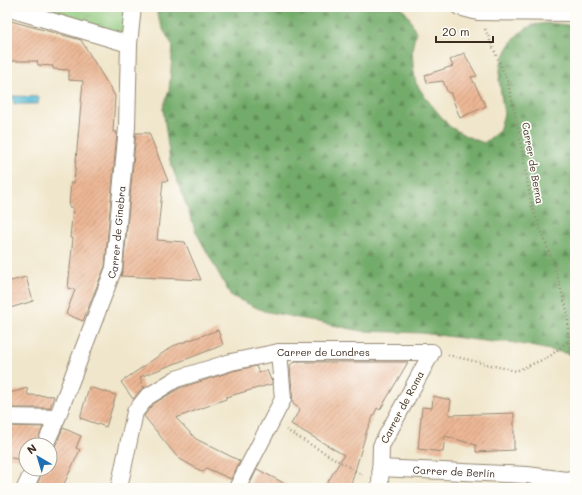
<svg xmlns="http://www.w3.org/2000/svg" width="582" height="495" font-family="Mali,sans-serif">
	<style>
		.forest { fill: url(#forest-firs); stroke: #576b44 }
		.park { fill: url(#park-tufts); stroke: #65784c }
		.water { fill: url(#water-ripples); stroke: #4b747c }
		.building { fill: url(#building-hatch) }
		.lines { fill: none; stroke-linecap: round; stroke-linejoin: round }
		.street-casing { stroke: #968874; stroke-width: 18 }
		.path { stroke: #968874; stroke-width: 2.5; stroke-dasharray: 1 3; stroke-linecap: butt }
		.street { stroke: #fff; stroke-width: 16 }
		.labels { text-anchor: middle; stroke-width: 3.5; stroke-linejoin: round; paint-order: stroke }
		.street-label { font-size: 10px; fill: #3b2a1e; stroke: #fdfcf7 }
	</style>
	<defs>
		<pattern id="forest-firs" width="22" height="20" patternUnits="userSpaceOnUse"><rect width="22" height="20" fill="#73ac6b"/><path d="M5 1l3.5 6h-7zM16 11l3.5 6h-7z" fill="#608c57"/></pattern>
		<pattern id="park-tufts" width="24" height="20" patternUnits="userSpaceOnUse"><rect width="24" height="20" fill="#8fc77b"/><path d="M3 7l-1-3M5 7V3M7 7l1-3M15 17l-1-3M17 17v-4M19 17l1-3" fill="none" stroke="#76a264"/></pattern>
		<pattern id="water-ripples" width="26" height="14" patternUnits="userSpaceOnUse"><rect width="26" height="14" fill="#5bbfd9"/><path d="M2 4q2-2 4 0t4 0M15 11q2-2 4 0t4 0" fill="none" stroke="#4c9baf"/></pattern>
		<pattern id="building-hatch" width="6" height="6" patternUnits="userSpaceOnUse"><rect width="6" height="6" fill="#ecb795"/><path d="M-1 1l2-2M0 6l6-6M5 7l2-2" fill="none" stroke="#c09579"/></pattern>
	</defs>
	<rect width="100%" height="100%" fill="#fdfcf7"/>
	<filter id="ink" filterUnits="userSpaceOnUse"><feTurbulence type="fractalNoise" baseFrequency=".025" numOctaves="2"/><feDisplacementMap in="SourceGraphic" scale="8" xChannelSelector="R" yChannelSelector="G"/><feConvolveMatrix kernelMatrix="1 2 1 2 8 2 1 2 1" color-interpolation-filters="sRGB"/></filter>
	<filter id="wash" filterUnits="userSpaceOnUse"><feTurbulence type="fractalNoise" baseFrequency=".012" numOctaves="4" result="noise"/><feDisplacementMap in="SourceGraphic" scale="16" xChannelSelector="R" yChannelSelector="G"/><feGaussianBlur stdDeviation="0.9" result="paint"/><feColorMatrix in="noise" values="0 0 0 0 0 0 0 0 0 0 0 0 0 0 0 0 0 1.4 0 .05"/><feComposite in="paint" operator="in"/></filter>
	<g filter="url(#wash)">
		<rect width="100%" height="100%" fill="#f0e6cb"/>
		<path class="forest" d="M158 7H401L409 17 416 32 412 49 413 66 416 83 425 97 449 126 466 136 484 143 499 131 504 114 499 80 501 63 508 48 518 34 532 25 550 23 567 25 575 28V355L510 342H492L422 333 362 331 264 311 231 296 196 232 170 161 163 108 169 91 173 46 164 31 157 15Z"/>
		<path class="park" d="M7 7H133L129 44Z"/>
		<path class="water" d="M13 96 39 97 38 104H14Z"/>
		<g id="blocks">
			<g class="building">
				<path d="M7 20 81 40 115 96 113 132H117L105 266 83 321 66 314 75 290 68 288 73 238H70L73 207H69L71 182 74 183 83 81 69 80V70L53 69V66L38 65 37 61H7Z"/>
				<path d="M464 53 477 76 471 77 486 106 460 118 450 92 448 93 443 81 427 83 425 75 453 66 450 60Z"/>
				<path d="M136 133H149L168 181H163L157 240 185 242 201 280 121 276 123 269Z"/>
				<path d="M26 277 33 301 7 309V282Z"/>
				<path d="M218 330 223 345 140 377 143 387H145L140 391 133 399 121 382 173 346Z"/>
				<path d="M294 362H408L380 410 377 408 367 430 350 488H324L344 455 291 424 300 409 293 404 290 365Z"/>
				<path d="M256 366 259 373 267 370 271 380 272 379V384L226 397V399L176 418 196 439 240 461 231 479 206 468 203 472 178 458 144 416 153 404 180 388 233 371Z"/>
				<path d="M89 387 116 395 106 427 80 418Z"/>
				<path d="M27 388 28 395 54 396 50 408H7V394Z"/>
				<path d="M433 396 451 400 449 415 514 413V450L476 452V445L445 436 443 452 418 449 422 407 432 408Z"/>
				<path d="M7 426 43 427 36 445H26V461L7 457Z"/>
				<path d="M63 428 81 436 76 448 80 450 62 488H36L43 469H50V453L54 449Z"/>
				<path d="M257 469 293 488H253L249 486Z"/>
			</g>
		</g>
	</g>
	<g filter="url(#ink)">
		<use href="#blocks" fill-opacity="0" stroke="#968874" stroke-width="1"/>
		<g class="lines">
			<defs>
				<g id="street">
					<path d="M459 7 478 12 575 13"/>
					<path d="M7 8 129 44"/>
					<path d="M7 417 57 418"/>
					<path id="s1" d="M45 445 57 418 114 268 127 127 129 44 133 7"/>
					<path id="s2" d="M380 468 527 475 566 480 575 478"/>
					<path d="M25 488 34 469"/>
					<path id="s3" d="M119 488 135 412 147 397 176 379 231 362 279 352H432L381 446 380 488"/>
					<path d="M237 488 283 399 279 352"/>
				</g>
			</defs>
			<use href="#street" class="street-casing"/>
			<g class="path">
				<path d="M485 29 507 80 517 122 532 207 554 265 568 314V341"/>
				<path d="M448 355 516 371 549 357 568 341 575 367"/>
				<path d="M286 430 362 475"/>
			</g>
			<use href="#street" class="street"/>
		</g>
	</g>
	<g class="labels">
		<g class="street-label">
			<text transform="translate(533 163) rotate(80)" y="4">Carrer de Berna</text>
			<text dy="4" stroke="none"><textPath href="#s1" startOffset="226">Carrer de Ginebra</textPath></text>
			<text dy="4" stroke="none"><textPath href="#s3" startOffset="282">Carrer de Londres</textPath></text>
			<text transform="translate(402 407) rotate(-62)" y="4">Carrer de Roma</text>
			<text dy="4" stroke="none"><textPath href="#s2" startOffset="74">Carrer de Berlín</textPath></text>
		</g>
	</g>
	<rect width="582" height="495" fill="none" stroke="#fdfcf7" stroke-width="24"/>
	<g transform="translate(38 457) rotate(322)"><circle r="19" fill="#fdfcf7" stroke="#afa8a0"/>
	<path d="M0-3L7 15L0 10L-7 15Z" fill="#1f6fb2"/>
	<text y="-6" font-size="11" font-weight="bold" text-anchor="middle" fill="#3b2a1e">N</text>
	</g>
	<path d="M436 36v6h57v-6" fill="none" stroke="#3b2a1e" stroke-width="2"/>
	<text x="442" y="36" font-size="12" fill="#3b2a1e" stroke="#fdfcf7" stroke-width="3" paint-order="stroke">20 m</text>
</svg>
